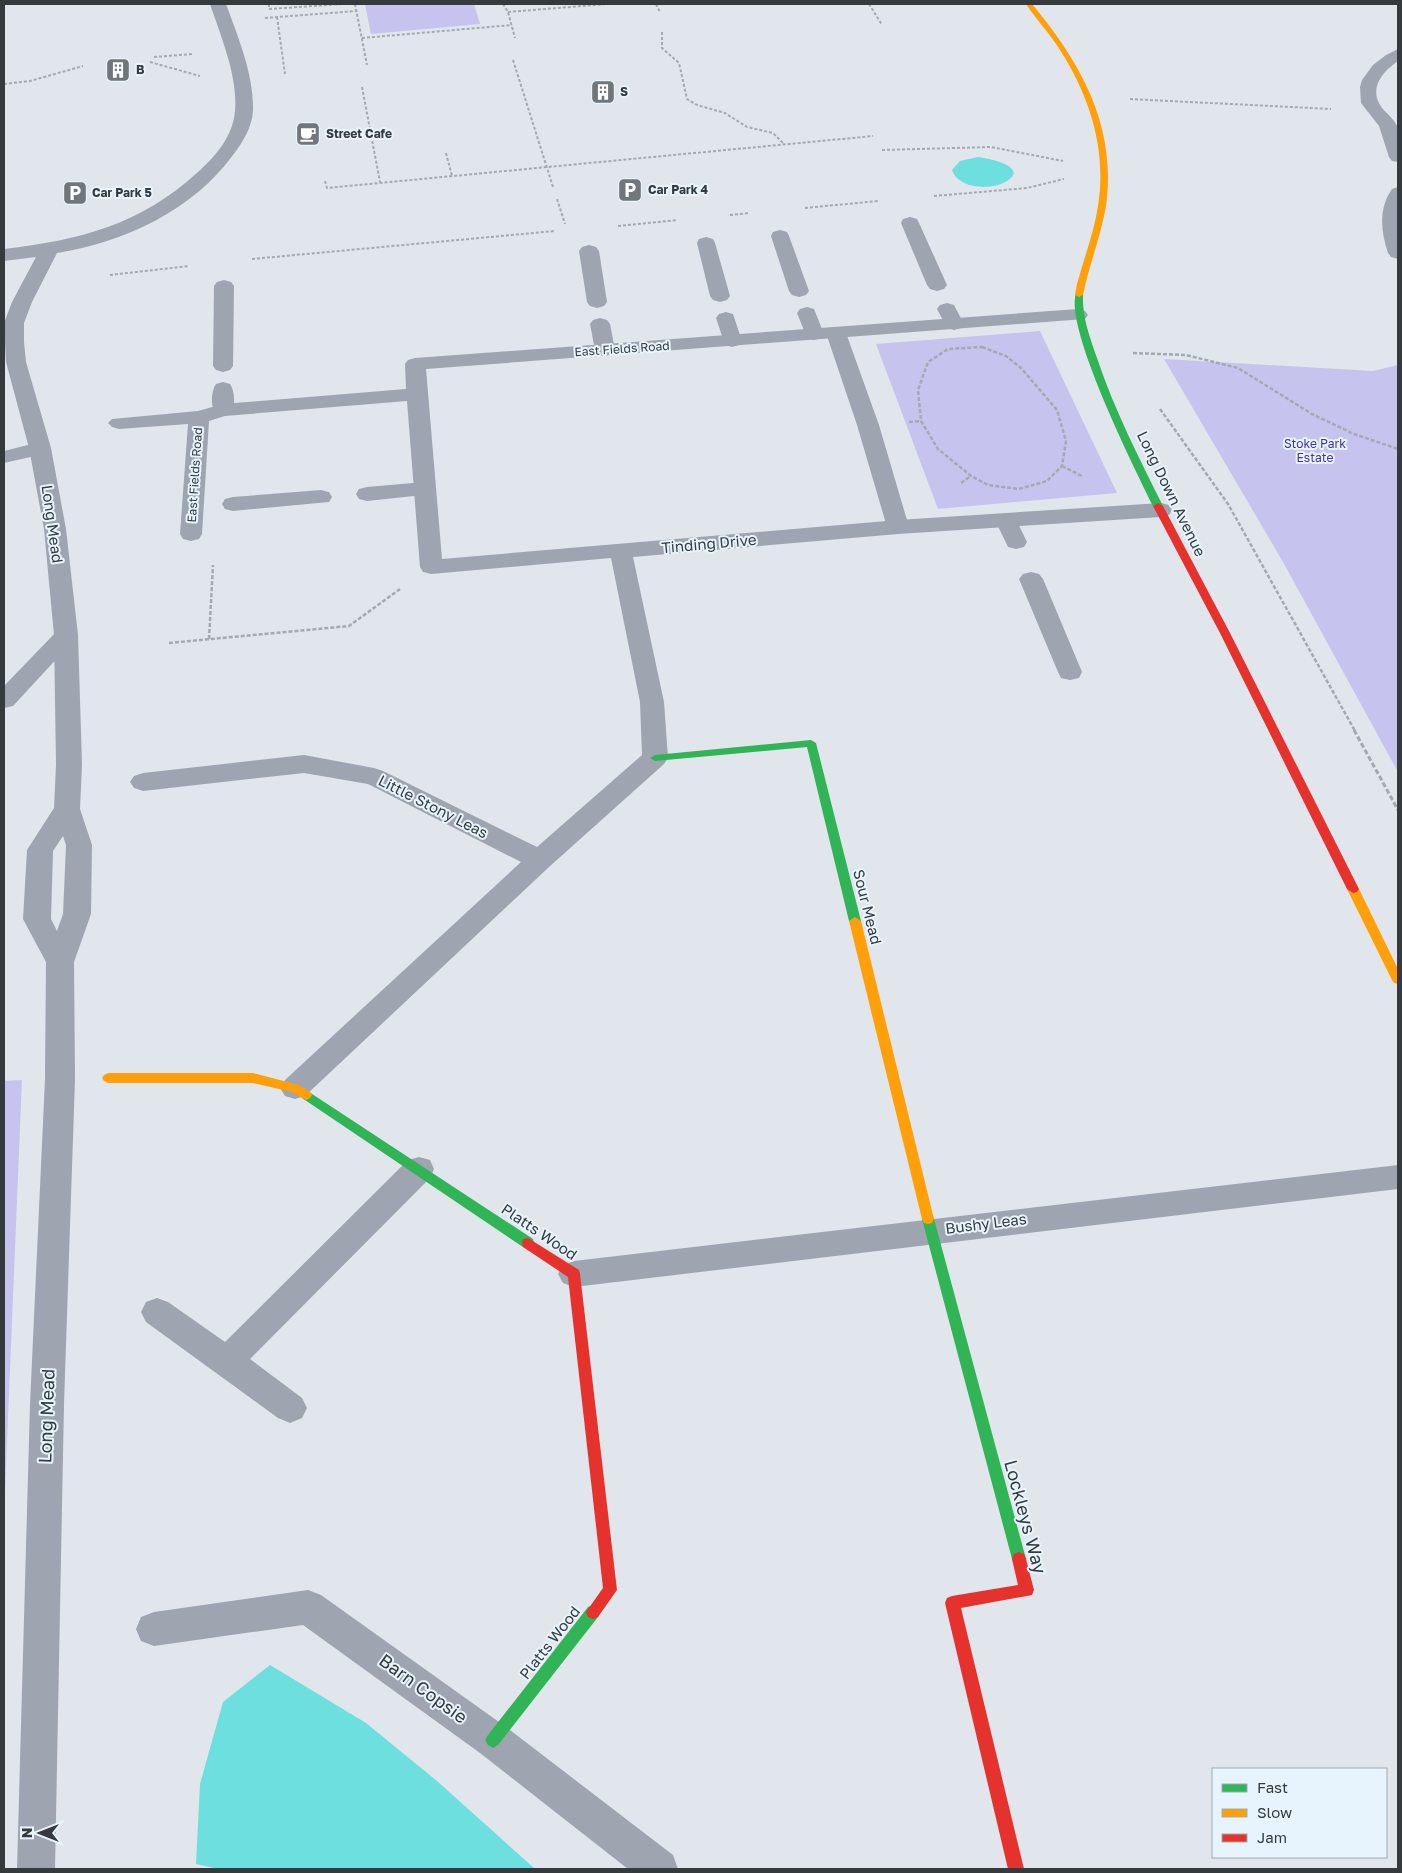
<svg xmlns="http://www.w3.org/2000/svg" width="1402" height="1873" font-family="'Golos Text',sans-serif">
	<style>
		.green { fill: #c6c4ef }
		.water { fill: #6cdfde }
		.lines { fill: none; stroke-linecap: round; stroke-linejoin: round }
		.path-far2 { stroke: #a4aab1; stroke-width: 2; stroke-dasharray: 3 2; stroke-linecap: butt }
		.path-far1 { stroke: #a4aab1; stroke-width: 2.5; stroke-dasharray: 4 2; stroke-linecap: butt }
		.path { stroke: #a4aab1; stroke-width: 3; stroke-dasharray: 5 2.5; stroke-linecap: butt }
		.lane { fill: #9ea5b0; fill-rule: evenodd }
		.street { fill: #9ea5b0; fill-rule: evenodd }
		.fast { fill: #30b455; fill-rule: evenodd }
		.slow { fill: #ff9f0a; fill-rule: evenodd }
		.jam { fill: #e5322d; fill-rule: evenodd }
		.labels { text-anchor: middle; stroke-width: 4; stroke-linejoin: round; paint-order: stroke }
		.far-poi-label { font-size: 12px; font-weight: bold; fill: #353a3d; stroke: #e8f4fd; text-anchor: start }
		.far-street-label { font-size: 12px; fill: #353a3d; stroke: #e8f4fd }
		.far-park-label { font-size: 12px; fill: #483096; stroke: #e8f4fd }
		.street-label { font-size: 15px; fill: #353a3d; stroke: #e8f4fd }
		.near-street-label { font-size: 18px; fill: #353a3d; stroke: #e8f4fd }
	</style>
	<rect width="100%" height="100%" fill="#e0e6eb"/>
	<g class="green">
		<path d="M365 4H474L480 24 371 34Z"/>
		<path d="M1040 331 1117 493 938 509 876 344Z"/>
		<path d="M1164 359 1373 371 1398 365V772L1283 562Z"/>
		<path d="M22 1080 4 1515V1081Z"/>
	</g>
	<g class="water">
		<path d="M978 157C986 158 1030 166 1007 181 992 191 958 189 952 170L960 161Z"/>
		<path d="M270 1665 366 1723 437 1781 535 1869H219L196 1864 200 1784 223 1702Z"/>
	</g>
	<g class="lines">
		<g class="path-far2">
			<path d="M269 4V9L343 4"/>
			<path d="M355 4 367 65"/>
			<path d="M503 4 508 12 515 38"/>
			<path d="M656 4 660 12"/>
			<path d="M869 4 882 25"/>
			<path d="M508 12 607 4"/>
			<path d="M277 17 285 74"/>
			<path d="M265 18 356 11"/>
			<path d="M662 32V48L679 63 687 99 697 105 725 113 747 127 773 133 784 144"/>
			<path d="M362 38 512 25"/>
			<path d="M154 57 193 54"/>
			<path d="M513 60 553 187"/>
			<path d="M150 62 200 76"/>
			<path d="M4 84 30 81 83 66"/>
			<path d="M362 87 380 182"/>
			<path d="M1130 99 1331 109"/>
			<path d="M882 150 991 147 1063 161"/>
			<path d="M446 153 452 176"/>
			<path d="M325 181 327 188 873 136"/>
			<path d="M934 196 1027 188 1064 179"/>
			<path d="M557 199 565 224"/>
			<path d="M805 208 878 201"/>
			<path d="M730 215 749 213"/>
			<path d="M618 226 677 220"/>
			<path d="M252 259 555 231"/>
			<path d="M110 275 189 266"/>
		</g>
		<g class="path-far1">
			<path d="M982 347 1006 356 1021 368 1057 410 1066 441 1062 466 1047 481 1019 489 988 485 971 476 938 449 921 421 918 390 928 362 948 349Z"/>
			<path d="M1133 353 1186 355 1238 368 1312 414 1354 434 1398 449"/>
			<path d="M1160 409 1228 504 1355 731"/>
			<path d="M909 422 921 421"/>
			<path d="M1062 466 1082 476"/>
			<path d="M961 483 971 476"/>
			<path d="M209 639 213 565"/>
			<path d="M169 643 349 626 400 589"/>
		</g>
		<path class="path" d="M1354 730 1398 810"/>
		<g class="lane">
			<path d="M210 4H226C238 37 254 75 253 111 252 127 243 142 233 155 192 211 124 242 57 253L32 302 24 323V342L26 362 51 448 66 529 78 635 82 765 80 809 92 845 91 914 74 962 75 1079 64 1404 55 1869H17L30 1404 45 1079 46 962 23 919 27 850 54 808 56 765 54 635 44 529 29 448 6 362 4 323 12 302 36 257 4 261V249C80 240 140 225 198 172 216 156 233 136 235 111 238 76 221 37 210 4ZM63 836 66 845 63 914 57 931 51 919 53 851Z"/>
			<path d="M910 217 917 219 919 223 947 285 944 289 937 291 930 289 927 285 901 223 903 219Z"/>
			<path d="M780 230 787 232 789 236 809 291 806 295 799 297 792 295 789 291 771 236 773 232Z"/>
			<path d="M706 237 713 239 715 243 730 296 727 300 720 302 713 300 710 296 697 243 699 239Z"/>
			<path d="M589 245 596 247 599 251 607 302 604 306 597 308 590 306 587 302 579 251 582 247Z"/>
			<path d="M224 280 231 282 234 286 233 366 230 370 223 372 216 370 213 366 214 286 217 282Z"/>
			<path d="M947 303 954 305 964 324 961 328 954 330 947 328 937 309 940 305Z"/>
			<path d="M807 307 814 309 824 334 821 338 814 340 807 338 797 313 800 309Z"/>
			<path d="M726 312 733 314 742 341 739 345 732 347 725 345 716 318 719 314Z"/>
			<path d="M600 318 607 320 610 324 615 350 612 354 605 356 598 354 595 350 590 324 593 320Z"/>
			<path d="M836 327 843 329 846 333 879 425 909 527 906 532 898 534 890 532 887 527 857 425 826 333 829 329Z"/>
			<path d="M223 382 230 384C235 391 236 407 230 414L223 416 216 414C210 407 211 391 216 384Z"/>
			<path d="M425 482 433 484 436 489 433 494 367 501 359 499 356 494 359 489 367 487Z"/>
			<path d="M321 490 329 492 332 497 329 502 233 511 225 509 222 504 225 499 233 497Z"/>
			<path d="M1006 513 1014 515 1027 542 1024 547 1016 549 1008 547 995 520 998 515Z"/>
			<path d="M1031 572 1039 574 1043 579 1082 672 1079 678 1070 680 1061 678 1058 672 1019 579 1023 574Z"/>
			<path d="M419 1157 430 1160 434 1169 430 1178 250 1359 302 1398 307 1408 302 1418 290 1423 278 1418 146 1322 141 1312 146 1302 157 1298 168 1302 225 1342 408 1160Z"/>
		</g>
		<g class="street">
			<path d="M1398 49V61C1385 70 1370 85 1379 103 1383 112 1394 117 1398 128 1401 137 1399 153 1398 162L1392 161 1389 157 1379 126 1361 103 1360 87 1362 80 1373 65 1386 55Z"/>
			<path d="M1398 187V259L1391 257 1388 253C1381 232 1378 209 1392 189Z"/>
			<path d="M1078 309 1085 311 1088 315 1085 319 426 369 442 559 898 520 1161 503 1169 505 1172 510 1169 515 1161 517 898 534 633 557 664 702 668 758 664 764 549 867 305 1096 295 1099 285 1096 280 1088 285 1080 521 862 368 784 304 773 143 791 134 788 130 782 134 776 143 773 304 755 374 768 383 771 537 847 642 755 640 702 611 558 431 574 423 572 420 567 407 401 225 416 209 421 202 534 199 539 191 541 183 539 180 534 188 424 119 429 112 427 108 423 112 419 198 411 223 404 406 389 405 364 408 360 415 358Z"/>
			<path d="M40 442 48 443 51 448 48 453 4 463V451Z"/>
			<path d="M66 627 74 630 78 635 74 640 13 706 4 708V686L58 630Z"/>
			<path d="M1398 1165V1189L574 1287 563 1283 558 1274 563 1265 574 1261Z"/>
			<path d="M308 1590 321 1595 506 1727 673 1855 678 1869H628L480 1753 303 1625 154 1646 141 1641 136 1629 141 1617 154 1612Z"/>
		</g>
		<g class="fast">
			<path d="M1076 293 1083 295C1082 317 1090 338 1097 358 1114 409 1139 458 1163 506L1161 508 1158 509 1153 506C1135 469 1064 328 1076 293Z"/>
			<path d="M811 740 816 743 861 921 855 925 849 921 807 747 655 761 650 758 655 755Z"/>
			<path d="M306 1090 533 1239 534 1243 533 1247 528 1248 523 1247 302 1098 300 1095 302 1092Z"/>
			<path d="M928 1214 932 1215 934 1219 1026 1559 1024 1564 1019 1566 1014 1564 1012 1559 922 1219 924 1215Z"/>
			<path d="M593 1605 598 1607 600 1612 598 1617 498 1745 493 1748 488 1745 485 1740 488 1735 588 1607Z"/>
		</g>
		<g class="slow">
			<path d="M1026 4H1032C1081 63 1117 126 1106 206 1101 236 1089 265 1083 295L1079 297 1075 295 1077 284C1084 258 1094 233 1098 206 1107 150 1090 97 1060 50 1050 34 1036 19 1026 4Z"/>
			<path d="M1353 885 1359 889 1398 969V984L1394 983 1392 980 1347 889Z"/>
			<path d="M855 917 861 921 934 1219 932 1223 928 1224 924 1223 922 1219 849 921Z"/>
			<path d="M108 1073H253L299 1085 310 1092 312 1095 310 1098 306 1100 292 1092 253 1083H108L104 1081 102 1078 104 1075Z"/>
		</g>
		<g class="jam">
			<path d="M1158 503 1163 506 1230 633 1359 889 1357 892 1353 893 1347 889 1220 633 1153 506Z"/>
			<path d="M528 1238 579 1270 580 1274 617 1590 598 1617 593 1619 588 1617 586 1612 603 1588 568 1277 523 1247 522 1243 523 1239Z"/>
			<path d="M1019 1552 1024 1554 1026 1559 1034 1590 1032 1595 961 1608 1024 1869H1008L945 1603 947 1598 952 1596 1018 1585 1012 1559 1014 1554Z"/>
		</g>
	</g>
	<defs>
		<symbol id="building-square" viewBox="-11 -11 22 22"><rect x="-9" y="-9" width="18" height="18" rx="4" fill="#71767a" stroke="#e8f4fd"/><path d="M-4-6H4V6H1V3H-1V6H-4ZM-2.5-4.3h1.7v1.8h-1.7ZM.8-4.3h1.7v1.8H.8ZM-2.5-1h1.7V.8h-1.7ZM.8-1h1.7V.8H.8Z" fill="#fff"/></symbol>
		<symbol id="cafe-square" viewBox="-11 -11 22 22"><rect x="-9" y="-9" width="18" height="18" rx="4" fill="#71767a" stroke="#e8f4fd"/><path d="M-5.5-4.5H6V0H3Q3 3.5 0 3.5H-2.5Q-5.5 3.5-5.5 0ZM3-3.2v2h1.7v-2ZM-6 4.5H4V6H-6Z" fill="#fff"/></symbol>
		<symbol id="parking-square" viewBox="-11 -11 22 22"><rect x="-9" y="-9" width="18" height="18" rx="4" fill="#71767a" stroke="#e8f4fd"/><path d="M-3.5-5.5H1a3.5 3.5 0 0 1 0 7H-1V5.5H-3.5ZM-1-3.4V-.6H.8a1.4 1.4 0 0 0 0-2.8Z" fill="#fff"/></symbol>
	</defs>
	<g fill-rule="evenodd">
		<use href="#building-square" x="104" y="56" width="28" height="28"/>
		<use href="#building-square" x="589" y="78" width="28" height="28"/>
		<use href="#cafe-square" x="294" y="120" width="28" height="28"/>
		<use href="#parking-square" x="616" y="176" width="28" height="28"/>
		<use href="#parking-square" x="61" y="179" width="28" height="28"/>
	</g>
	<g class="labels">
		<g class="far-poi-label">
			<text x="136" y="74">B</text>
			<text x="620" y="96">S</text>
			<text x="326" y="138">Street Cafe</text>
			<text x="648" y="194">Car Park 4</text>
			<text x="92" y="197">Car Park 5</text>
		</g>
		<g class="far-street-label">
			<text transform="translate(622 349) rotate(-4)" y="4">East Fields Road</text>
			<text transform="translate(195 475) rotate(-86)" y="4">East Fields Road</text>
		</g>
		<g class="far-park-label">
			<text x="1315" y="448">Stoke Park<tspan x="1315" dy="14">Estate</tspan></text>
		</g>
		<g class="street-label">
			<text transform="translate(1171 494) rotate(64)" y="5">Long Down Avenue</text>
			<text transform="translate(52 524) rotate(82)" y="5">Long Mead</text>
			<text transform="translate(709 544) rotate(-5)" y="5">Tinding Drive</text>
			<text transform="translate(433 807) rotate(27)" y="5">Little Stony Leas</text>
			<text transform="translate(867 907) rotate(76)" y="5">Sour Mead</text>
			<text transform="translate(986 1224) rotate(-7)" y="5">Bushy Leas</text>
			<text transform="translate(539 1232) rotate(34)" y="5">Platts Wood</text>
			<text transform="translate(550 1643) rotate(-52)" y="5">Platts Wood</text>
		</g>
		<g class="near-street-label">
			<text transform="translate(47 1416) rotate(-88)" y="6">Long Mead</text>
			<text transform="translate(1025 1517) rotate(75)" y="6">Lockleys Way</text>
			<text transform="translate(423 1689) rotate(36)" y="6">Barn Copsie</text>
		</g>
	</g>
	<rect width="1402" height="1873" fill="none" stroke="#353a3d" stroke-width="10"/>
	<rect x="1212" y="1768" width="175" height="90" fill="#e8f4fd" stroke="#a0aab0"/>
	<rect x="1222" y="1784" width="25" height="8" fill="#30b455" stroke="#a0aab0"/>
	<text x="1257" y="1793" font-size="15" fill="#353a3d">Fast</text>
	<rect x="1222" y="1809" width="25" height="8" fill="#ff9f0a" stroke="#a0aab0"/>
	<text x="1257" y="1818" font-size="15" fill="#353a3d">Slow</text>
	<rect x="1222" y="1834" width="25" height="8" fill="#e5322d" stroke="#a0aab0"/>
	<text x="1257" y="1843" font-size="15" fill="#353a3d">Jam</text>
	<g transform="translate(40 1833) rotate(270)" stroke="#e8f4fd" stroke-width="4" paint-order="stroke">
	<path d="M0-4L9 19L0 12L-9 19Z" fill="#353a3d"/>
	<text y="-8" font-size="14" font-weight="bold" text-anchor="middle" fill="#353a3d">N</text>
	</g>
</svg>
